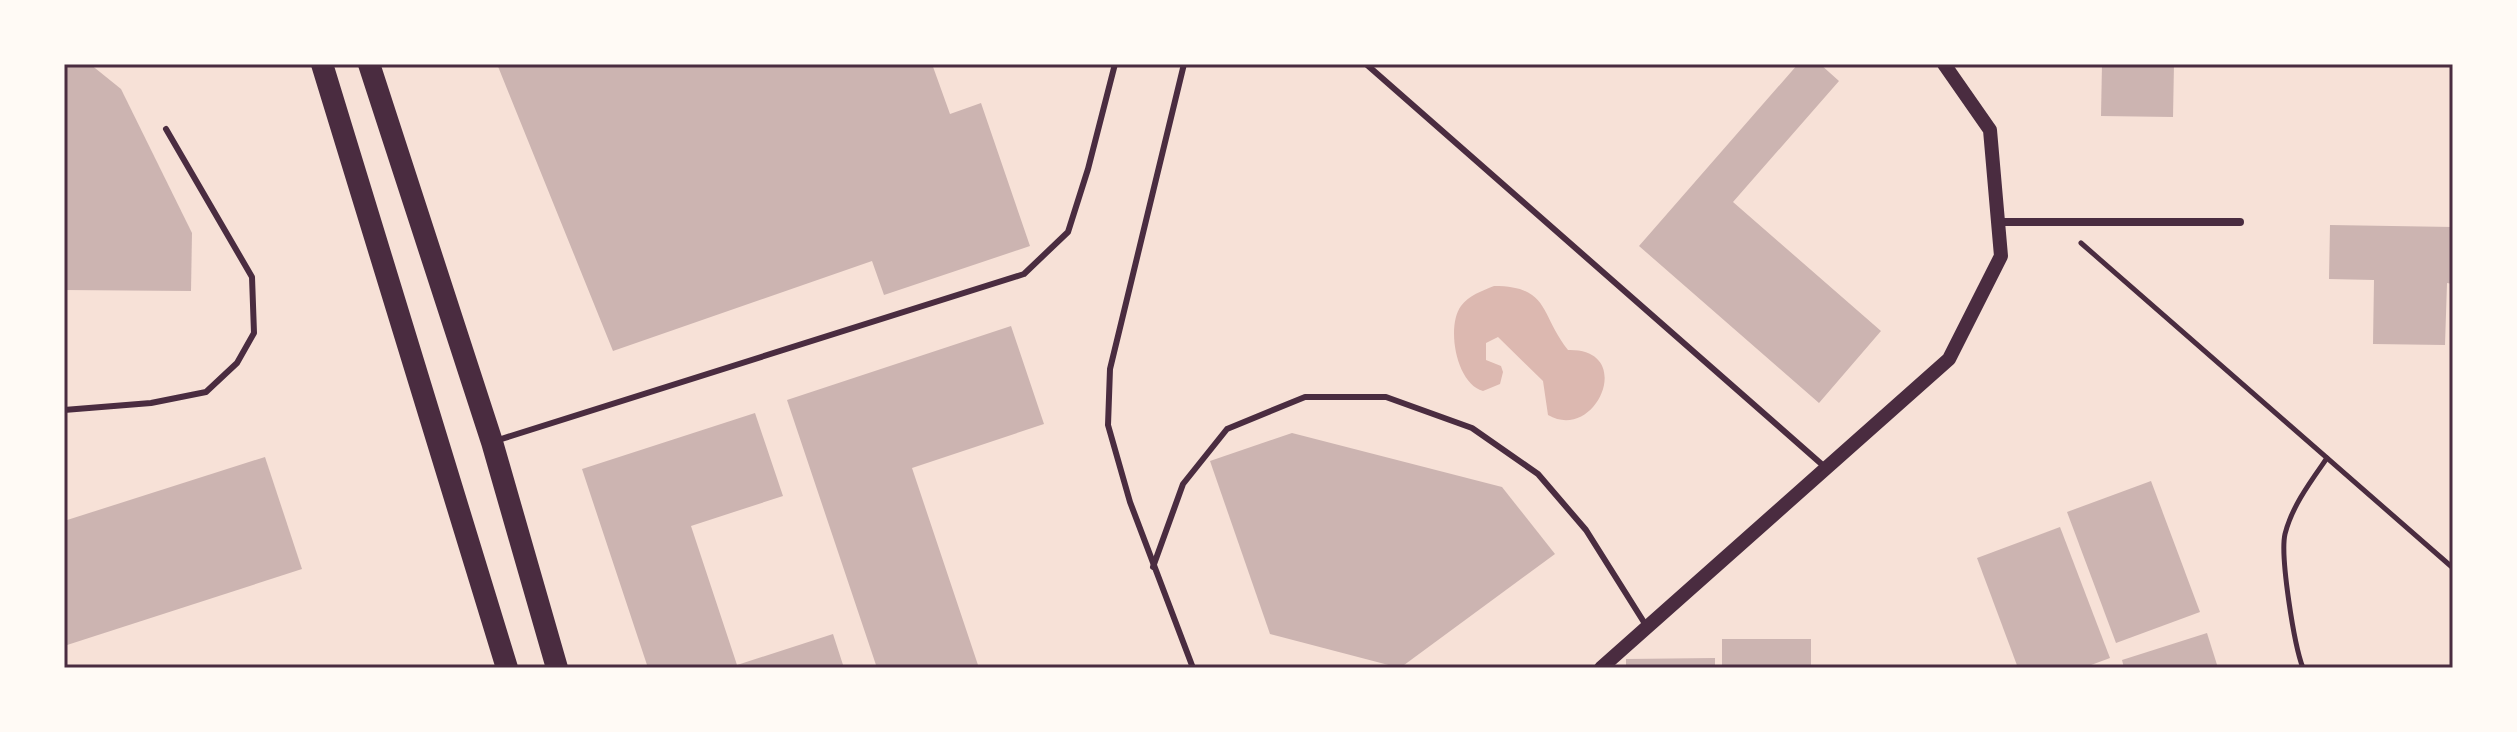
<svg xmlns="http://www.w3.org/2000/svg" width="2517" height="732" font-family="'Public Sans',sans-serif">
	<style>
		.water { fill: #dcb8b0 }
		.building { fill: #ccb4b1 }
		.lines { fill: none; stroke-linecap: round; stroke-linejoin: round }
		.path { stroke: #4a2c40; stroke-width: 5 }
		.service { stroke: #4a2c40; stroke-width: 6 }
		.minor { stroke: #4a2c40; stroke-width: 8 }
		.tertiary { stroke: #4a2c40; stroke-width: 14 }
		.trunk { stroke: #4a2c40; stroke-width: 22 }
		.neatline { fill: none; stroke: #4a2c40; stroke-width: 3 }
	</style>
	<rect width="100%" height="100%" fill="#f7e1d7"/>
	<path class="water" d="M1494 286C1550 286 1540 315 1568 350 1637 348 1596 443 1548 415L1543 381 1498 337 1486 343V360L1501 366 1503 372 1500 384 1483 391C1456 384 1446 326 1461 306 1469 295 1482 291 1494 286Z"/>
	<g class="building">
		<path d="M64 64H90L121 89 192 233 191 291 64 290Z"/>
		<path d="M497 64H932L950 114 981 103 1030 246 884 295 872 261 613 351Z"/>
		<path d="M1798 64H1820L1839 81 1733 202 1881 331 1819 403 1639 246Z"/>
		<path d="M2102 64H2174L2173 117 2101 116Z"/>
		<path d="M2330 225 2453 227V284L2447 283 2445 345 2373 344 2374 280 2329 279Z"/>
		<path d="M1011 326 1044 424 912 468 979 668H877L787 400Z"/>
		<path d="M755 413 783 496 691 526 737 665 833 634 844 668H648L582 469Z"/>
		<path d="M1292 433 1502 487 1555 554 1400 668 1270 634 1210 461Z"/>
		<path d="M265 457 302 569 64 646V521Z"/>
		<path d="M2151 481 2200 612 2116 643 2067 512Z"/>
		<path d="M2060 527 2110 658 2083 668H2018L1977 558Z"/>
		<path d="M2207 633 2218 668H2124L2122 660Z"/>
		<rect x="1722" y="639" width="89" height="29"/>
		<path d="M1715 658V668H1626V659Z"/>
	</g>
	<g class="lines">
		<g class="path">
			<path d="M2081 243 2453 568"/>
			<path d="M2303 668C2294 645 2280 556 2285 534 2292 506 2311 481 2327 458"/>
		</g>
		<g class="service">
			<path d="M1184 64 1110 369 1108 425 1130 502 1193 668"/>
			<path d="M1366 64 1826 468"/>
			<path d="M64 410 151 403 206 392 237 363 254 333 252 277 166 129"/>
			<path d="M495 441 1024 274 1068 232 1088 169 1115 64"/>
			<path d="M1153 567 1183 484 1227 429 1305 397H1386L1472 428 1538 474 1586 530 1647 627"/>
		</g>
		<path class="minor" d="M1998 222H2240"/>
		<path class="tertiary" d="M1601 668 1949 359 2001 256 1990 130 1944 64"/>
		<g class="trunk">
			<path d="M322 64 507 668"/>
			<path d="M369 64 492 442 557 668"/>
		</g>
	</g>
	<rect width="2517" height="732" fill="none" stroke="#fffaf5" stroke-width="132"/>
	<rect x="66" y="66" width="2385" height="600" class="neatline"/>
</svg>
